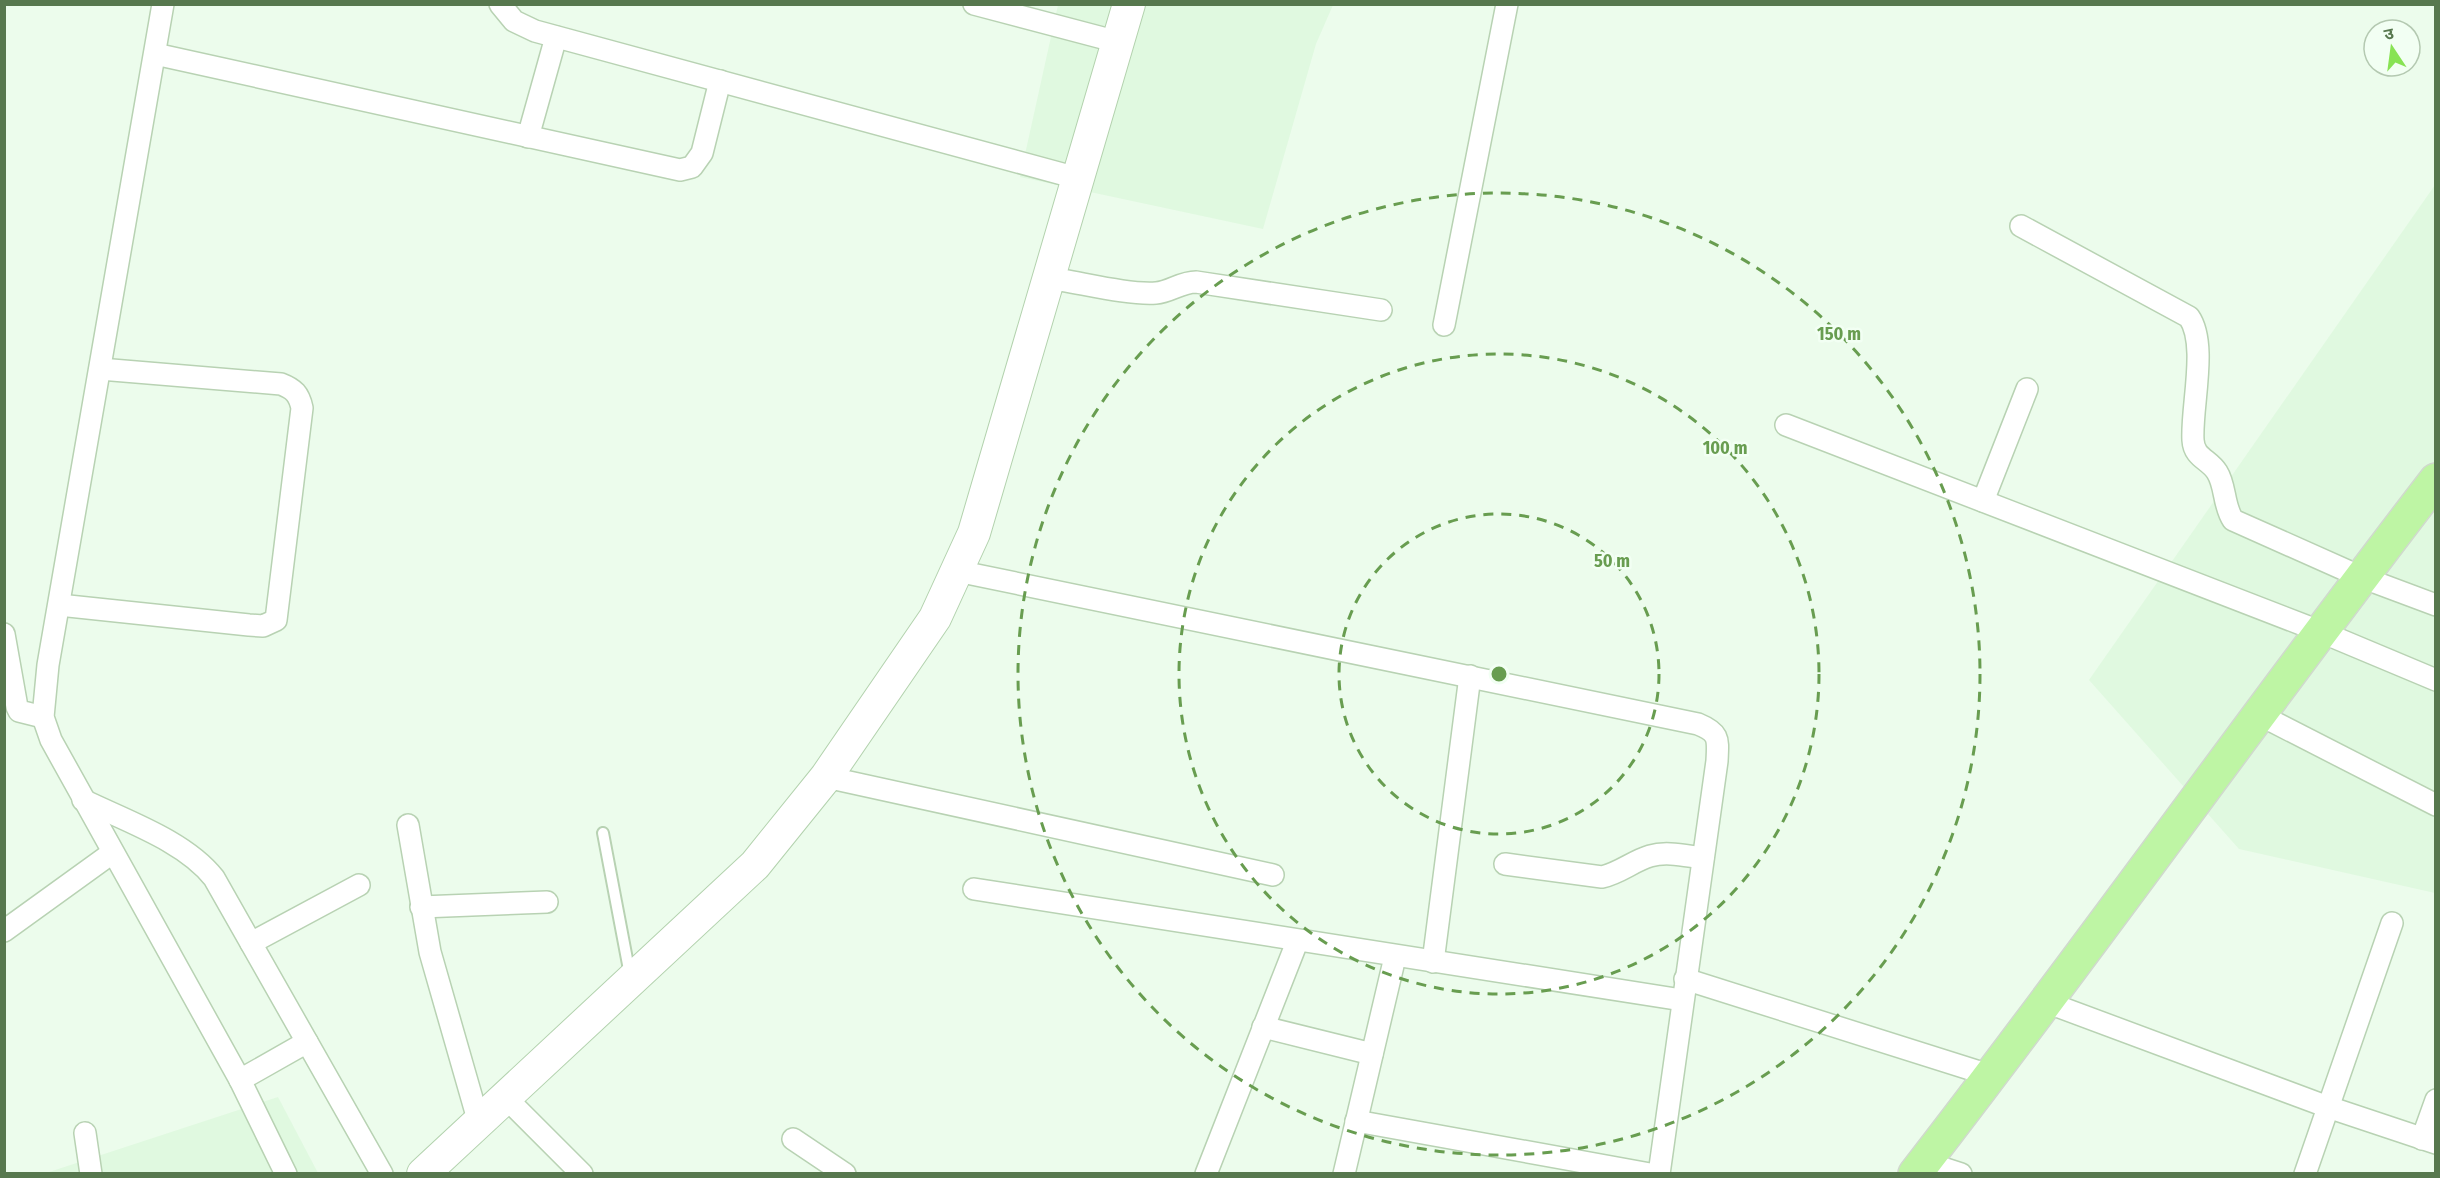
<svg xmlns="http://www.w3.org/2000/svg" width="2440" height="1178" font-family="'Fira Sans Condensed','Noto Sans Devanagari',sans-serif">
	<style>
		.residential { fill: #e0f9e0 }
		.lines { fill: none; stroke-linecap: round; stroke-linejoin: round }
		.lane-casing { stroke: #b8d2b3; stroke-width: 14 }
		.street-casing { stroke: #b8d2b3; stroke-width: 24 }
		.secondary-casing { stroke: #b3d2ae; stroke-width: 34 }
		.highway-casing { stroke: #d0d9cd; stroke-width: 36 }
		.lane { stroke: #fff; stroke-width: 10 }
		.street { stroke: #fff; stroke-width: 21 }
		.secondary { stroke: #fff; stroke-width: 32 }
		.highway { stroke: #bef5a4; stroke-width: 33 }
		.ring { fill: none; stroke: #689d50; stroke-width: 3; stroke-dasharray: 10 8 }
		.centre { fill: #689d50; stroke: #f2fff3; stroke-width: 3 }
		.ring-label { font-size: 18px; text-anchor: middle; font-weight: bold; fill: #689d50; stroke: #f2fff3; stroke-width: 5; stroke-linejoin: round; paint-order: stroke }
	</style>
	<rect width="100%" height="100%" fill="#ecfcec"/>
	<g class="residential">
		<path d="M1058 5H1333L1316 44 1263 229 1020 177Z"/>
		<path d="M2435 185V893L2239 849 2089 680Z"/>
		<path d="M278 1097 318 1173 43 1174Z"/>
	</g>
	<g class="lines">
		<defs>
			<path id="lane" d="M603 833 630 975"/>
			<g id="street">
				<path d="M163 4 48 665 43 717 51 740 240 1080 286 1174"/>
				<path d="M500 4 514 21 535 31 1077 178"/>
				<path d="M974 4 1118 42"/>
				<path d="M155 54 680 170 692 167 702 153 720 81"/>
				<path d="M528 137 556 37"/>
				<path d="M2021 226 2189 317C2208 344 2191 407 2193 440 2194 458 2209 459 2217 472 2226 486 2223 505 2233 520L2361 577 2436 605"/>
				<path d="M1048 278C1079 282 1126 295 1156 293 1170 292 1181 282 1196 282L1381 310"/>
				<path d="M1444 325 1507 4"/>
				<path d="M1786 425 2319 631 2436 680"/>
				<path d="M1983 501 2027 389"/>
				<path d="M957 571 1698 724C1720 733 1718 739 1717 761L1659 1174"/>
				<path d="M59 605 249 625 263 626 276 620 302 408C299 394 294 389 281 384L100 369"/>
				<path d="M4 634 17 707 19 711 43 717"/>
				<path d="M2258 714 2436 805"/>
				<path d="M826 777 1273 875"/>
				<path d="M83 800C126 821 185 841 214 878L382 1174"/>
				<path d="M408 825 430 952 479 1123"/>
				<path d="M1505 864 1602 877C1620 873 1633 861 1650 856 1667 851 1686 856 1703 858"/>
				<path d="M974 889 1682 1000"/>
				<path d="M421 907 547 902"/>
				<path d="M4 931 112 853"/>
				<path d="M251 943 359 885"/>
				<path d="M1433 962 1470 676"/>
				<path d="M1685 979 1989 1075"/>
				<path d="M2046 1002 2328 1107 2436 1143"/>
				<path d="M1263 1027 1372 1054"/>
				<path d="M240 1080 307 1042"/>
				<path d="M505 1097 582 1174"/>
				<path d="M1356 1121 1650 1174"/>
				<path d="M85 1133 91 1174"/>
				<path d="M793 1139 845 1174"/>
				<path d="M2422 1139 2436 1100"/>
				<path d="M1924 1162 1961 1174"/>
				<path d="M1206 1174 1297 942"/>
				<path d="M1344 1174 1395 957"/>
				<path d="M2305 1174 2392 923"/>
			</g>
			<path id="secondary" d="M423 1174 755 865 826 777 935 618 974 533 1129 4"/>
			<path id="highway" d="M1915 1174C2093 945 2259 709 2436 480"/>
		</defs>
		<use href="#lane" class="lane-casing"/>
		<use href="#street" class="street-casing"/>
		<use href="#secondary" class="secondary-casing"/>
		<use href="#highway" class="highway-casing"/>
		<use href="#lane" class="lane"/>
		<use href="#street" class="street"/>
		<use href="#secondary" class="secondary"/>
		<use href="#highway" class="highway"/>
	</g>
	<g class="ring">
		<circle cx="1499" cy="674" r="160"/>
		<circle cx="1499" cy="674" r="320"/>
		<circle cx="1499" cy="674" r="481"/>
	</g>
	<circle cx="1499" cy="674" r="9" class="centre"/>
	<g class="ring-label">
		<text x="1839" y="340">150 m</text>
		<text x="1725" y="454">100 m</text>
		<text x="1612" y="567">50 m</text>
	</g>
	<rect width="2440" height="1178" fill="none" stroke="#57784e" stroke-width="12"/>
	<g transform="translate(2392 48) rotate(347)"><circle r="28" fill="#f2fff3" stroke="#b4c9b1" stroke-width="1.5"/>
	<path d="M0-4.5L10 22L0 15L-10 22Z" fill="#88e354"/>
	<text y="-9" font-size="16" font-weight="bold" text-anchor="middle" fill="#57784e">उ</text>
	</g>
</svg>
